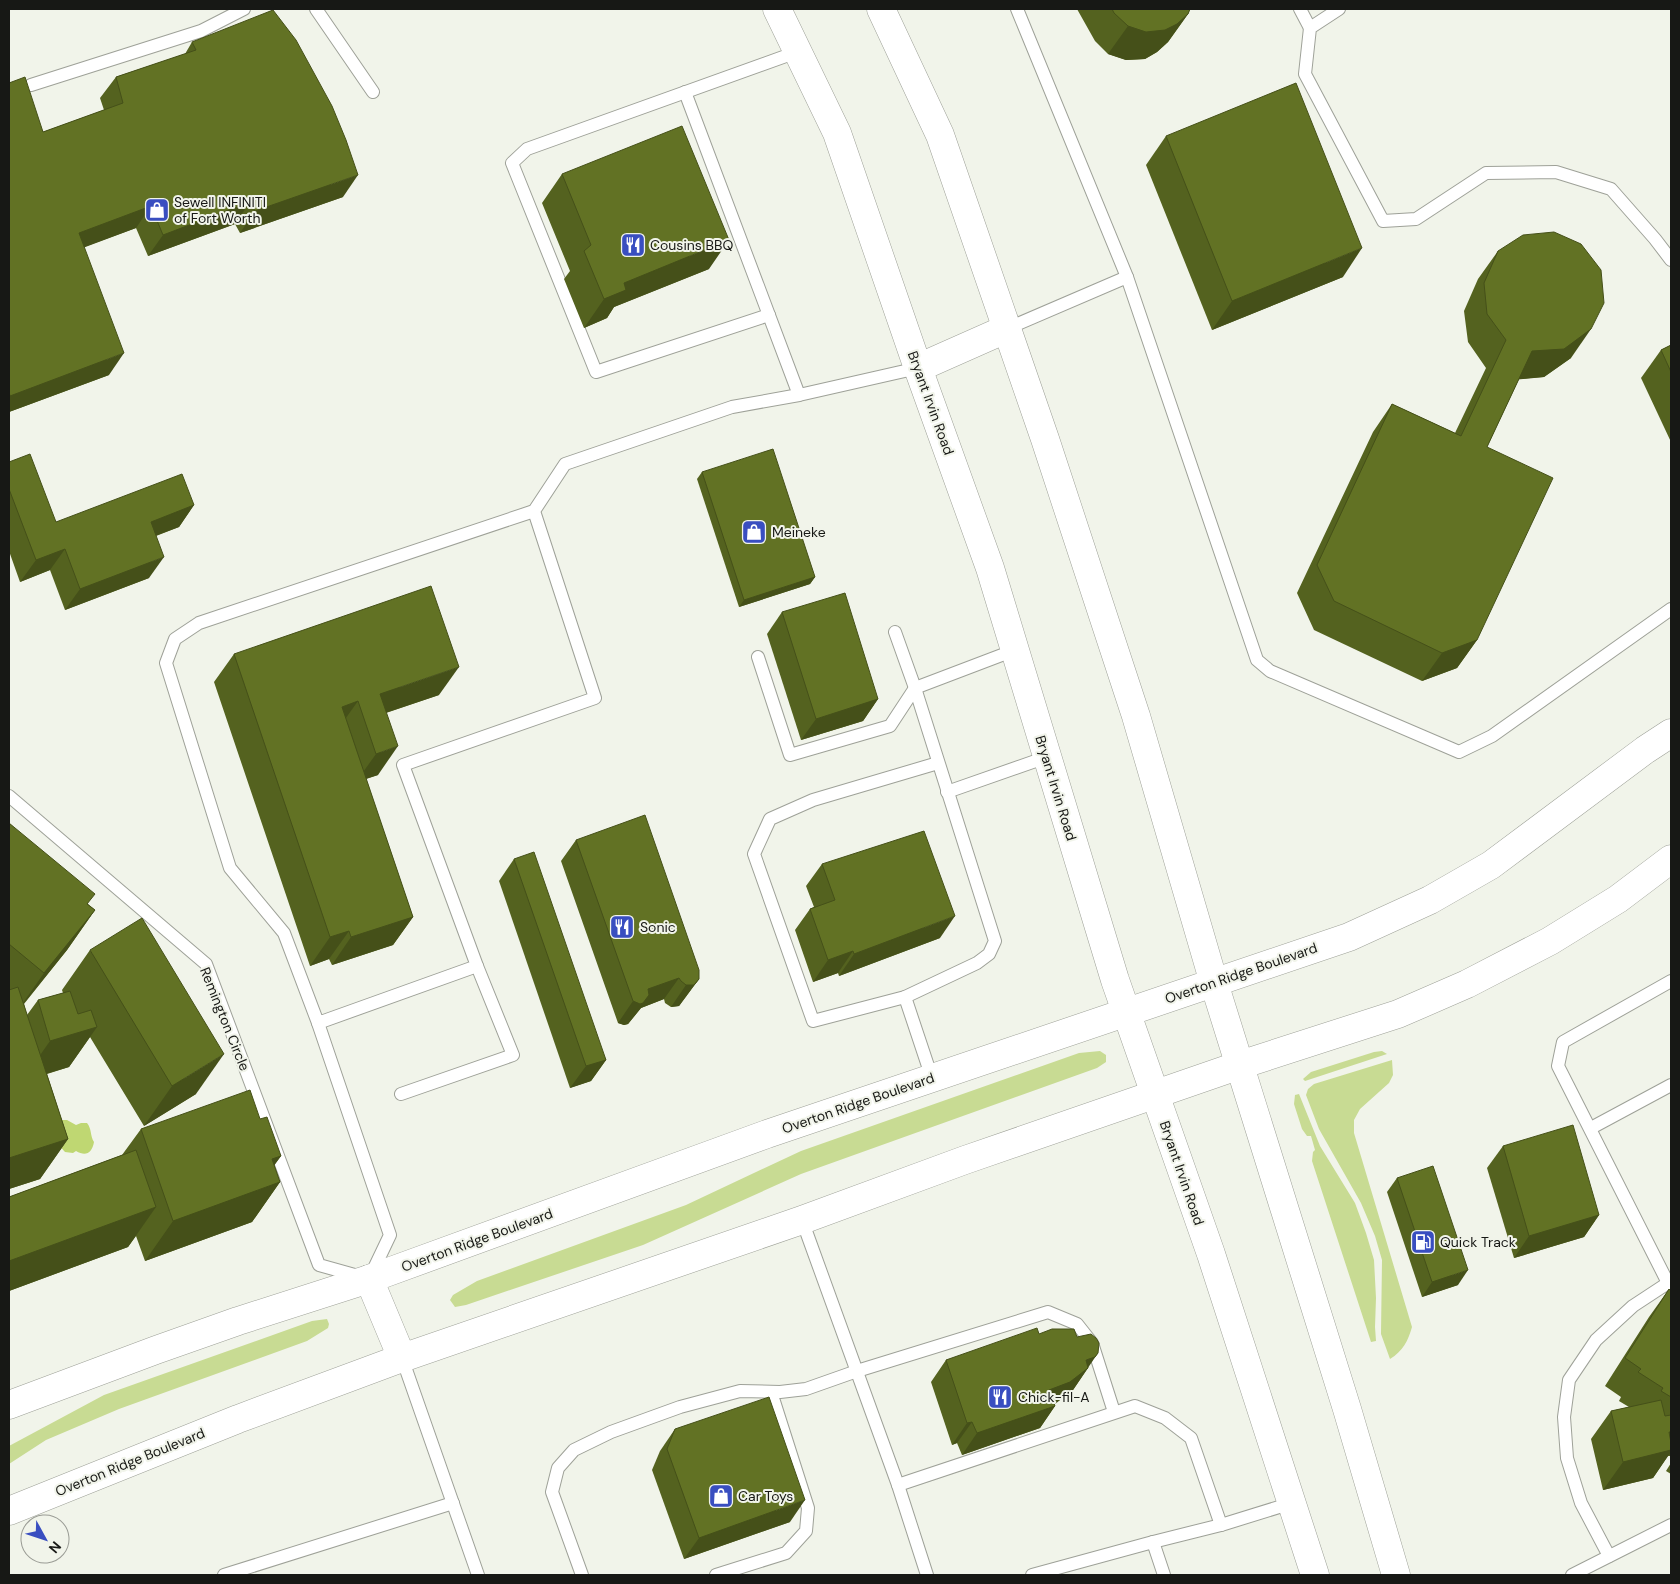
<svg xmlns="http://www.w3.org/2000/svg" width="1680" height="1584" font-family="'DM Sans',sans-serif">
	<style>
		.green { fill: #c8db93 }
		.water { fill: #bfd772 }
		.lines { fill: none; stroke-linecap: round; stroke-linejoin: round }
		.service-casing { stroke: #9ea198; stroke-width: 14 }
		.tertiary-casing { stroke: #9ea198; stroke-width: 29 }
		.secondary-casing { stroke: #9ea198; stroke-width: 29 }
		.service { stroke: #fff; stroke-width: 12 }
		.tertiary { stroke: #fff; stroke-width: 28 }
		.secondary { stroke: #fff; stroke-width: 28 }
		.wall { fill: #54621f }
		.shaded-wall { fill: #455019 }
		.building { fill: #627224; stroke: #455019 }
		.labels { text-anchor: middle; stroke-width: 4; stroke-linejoin: round; paint-order: stroke }
		.poi-label { font-size: 14px; fill: #171815; stroke: #f1f4ea; text-anchor: start }
		.street-label { font-size: 14px; fill: #171815; stroke: #f1f4ea }
	</style>
	<rect width="100%" height="100%" fill="#f1f4ea"/>
	<g class="green">
		<path d="M1100 1051 1106 1055V1062L1097 1068 801 1174 643 1245 466 1305 455 1307 450 1300 453 1295 477 1281 686 1205 801 1151 1079 1053Z"/>
		<path d="M1382 1051 1387 1054 1305 1081 1303 1079 1311 1072 1374 1052Z"/>
		<path d="M1392 1060 1393 1075 1389 1083 1360 1109 1354 1120V1133L1412 1327C1408 1341 1403 1351 1390 1359L1381 1334 1382 1260 1375 1236 1361 1203 1319 1129 1306 1095 1308 1089 1314 1084Z"/>
		<path d="M1299 1094 1320 1146 1355 1203 1366 1233 1374 1260 1376 1298 1375 1327 1376 1341 1371 1342 1312 1161 1313 1152 1315 1150 1311 1136H1307L1302 1129 1294 1104 1295 1095Z"/>
		<path d="M327 1319 329 1324 328 1328 307 1341 119 1409 46 1440 9 1464V1446L104 1395 312 1321Z"/>
	</g>
	<path class="water" d="M60 1120H67L76 1125 81 1123H87C92 1129 90 1136 94 1142 92 1153 86 1157 76 1151L73 1153 65 1152C55 1142 58 1132 60 1120Z"/>
	<g class="lines">
		<defs>
			<g id="service">
				<path d="M316 9 373 92"/>
				<path d="M1017 9 1127 277"/>
				<path d="M1300 9 1310 28"/>
				<path d="M1339 9 1310 28 1305 74 1383 221 1416 219 1486 173 1556 172 1611 189 1655 239 1671 260"/>
				<path d="M31 85 201 31 244 9"/>
				<path d="M685 92 799 395"/>
				<path d="M769 315 596 372 512 163 527 149 797 52"/>
				<path d="M1006 329 1127 277 1257 660 1270 671 1459 752 1492 736 1671 609"/>
				<path d="M534 511 199 623 175 639 166 663 230 868 284 933 318 1023 477 966 403 765 595 698 534 511 565 464 732 407 799 395 918 368"/>
				<path d="M895 632 915 688 995 941 989 954 977 963 905 997 932 1078"/>
				<path d="M758 657 790 755 890 726 915 688 1015 650"/>
				<path d="M947 792 1047 757"/>
				<path d="M9 796 206 964 319 1265 369 1279 390 1235 318 1023"/>
				<path d="M905 997 813 1021 754 854 770 819 813 800 938 763"/>
				<path d="M401 1094 513 1055 477 966"/>
				<path d="M1591 1128 1671 1085"/>
				<path d="M802 1220 898 1485 927 1575"/>
				<path d="M402 1358 478 1575"/>
				<path d="M898 1485 1135 1406 1165 1418 1191 1438 1221 1525"/>
				<path d="M1609 1556 1581 1503 1567 1458 1564 1417 1569 1380 1596 1340 1633 1306 1668 1283 1558 1066 1563 1042 1671 981"/>
				<path d="M224 1575 453 1503"/>
				<path d="M582 1575 552 1492 558 1468 574 1450 611 1432 680 1407 740 1391 780 1392 806 1389 857 1371 1048 1312 1077 1324 1092 1343 1114 1412"/>
				<path d="M716 1575 786 1553 806 1531 808 1508 771 1392"/>
				<path d="M1032 1575 1153 1542"/>
				<path d="M1164 1575 1153 1542 1221 1525 1292 1503"/>
				<path d="M1572 1575 1671 1525"/>
			</g>
			<g id="tertiary">
				<path d="M369 1279 402 1358"/>
				<path d="M9 1405 156 1350 238 1321 369 1279 767 1134 1349 937 1430 900 1491 865 1645 750 1671 733"/>
				<path d="M9 1511 238 1419 402 1358 802 1220 965 1160 1240 1065 1398 1014 1467 984 1550 941 1618 899 1671 859"/>
			</g>
			<g id="secondary">
				<path d="M777 9 837 133 918 368 990 568 1115 980 1211 1254 1315 1575"/>
				<path d="M881 9 940 135 1045 439 1136 716 1214 983 1347 1409 1396 1575"/>
				<path d="M918 368 1006 329"/>
			</g>
		</defs>
		<use href="#service" class="service-casing"/>
		<use href="#tertiary" class="tertiary-casing"/>
		<use href="#secondary" class="secondary-casing"/>
		<use href="#service" class="service"/>
		<use href="#tertiary" class="tertiary"/>
		<use href="#secondary" class="secondary"/>
	</g>
	<g class="wall">
		<path d="M1077 9H1190L1188 14 1168 42 1157 52 1145 59 1126 60 1108 54 1095 41Z"/>
		<path d="M192 42 343 197 240 233 235 224 148 256 136 228 84 247 109 375 9 412V83L43 132 104 110 100 98 116 77 185 54Z"/>
		<path d="M1166 136 1343 277 1212 330 1146 165Z"/>
		<path d="M562 174 709 269 614 307 607 318 584 328 564 279 570 271 542 203Z"/>
		<path d="M1498 251 1571 358 1544 377 1519 379 1487 447 1477 640 1457 668 1422 681 1314 630 1297 593 1373 432 1392 404 1455 433 1486 368 1468 342 1464 311 1478 279Z"/>
		<path d="M1671 345V442L1641 378 1661 350Z"/>
		<path d="M9 462 56 522 194 505 179 527 156 536 149 578 65 610 50 570 20 582 9 551Z"/>
		<path d="M702 472 815 577 810 584 739 607 697 479Z"/>
		<path d="M782 612 878 699 863 721 801 740 767 634Z"/>
		<path d="M234 654 439 695 386 713 378 775 366 779 413 917 393 945 332 965 329 959 310 966 214 682Z"/>
		<path d="M9 823 88 904 95 910 67 950 24 1004 27 1015 38 1000 63 993 62 990 90 950 196 1094 144 1126 90 1037 69 1067 47 1074 68 1139 40 1179 9 1189Z"/>
		<path d="M576 840 699 979 679 1006 671 1007 665 1003 664 999 641 1008 628 1024 624 1025 618 1023 561 861Z"/>
		<path d="M514 859 606 1060 591 1081 570 1088 499 881Z"/>
		<path d="M822 864 940 938 839 976 838 973 813 982 795 930 810 909 814 907 806 886Z"/>
		<path d="M260 1119 281 1156 274 1165 280 1182 252 1222 145 1261 136 1236 128 1247 9 1291V1197L122 1155 141 1129Z"/>
		<path d="M1503 1146 1599 1215 1584 1237 1514 1258 1487 1168Z"/>
		<path d="M1397 1178 1458 1285 1422 1297 1387 1192Z"/>
		<path d="M1669 1289 1671 1291V1474L1666 1471 1671 1463 1670 1456H1668L1653 1478 1603 1490 1591 1439 1611 1411 1629 1407 1619 1401 1621 1397 1605 1386 1649 1317Z"/>
		<path d="M1039 1334 1088 1368 1073 1390 1054 1404 1055 1406 1040 1428 962 1455 957 1443 952 1445 931 1382 946 1360Z"/>
		<path d="M675 1429 790 1522 684 1559 652 1470 660 1451Z"/>
	</g>
	<g class="shaded-wall">
		<path d="M1188 14 1168 42 1157 52 1145 59 1126 60 1108 54 1128 26Z"/>
		<path d="M358 175 343 197 240 233 255 211Z"/>
		<path d="M250 202 235 224 148 256 163 235Z"/>
		<path d="M151 206 136 228 64 255 79 233Z"/>
		<path d="M729 240 709 269 614 307 607 318 584 328 604 299 624 283Z"/>
		<path d="M1362 248 1343 277 1212 330 1232 301Z"/>
		<path d="M1591 329 1571 358 1544 377 1512 380 1532 351Z"/>
		<path d="M124 353 109 375 9 412V397L10 396Z"/>
		<path d="M194 505 179 527 136 543 151 522Z"/>
		<path d="M65 549 50 570 20 582 36 560Z"/>
		<path d="M164 557 149 578 65 610 80 589Z"/>
		<path d="M815 577 810 584 739 607 744 600Z"/>
		<path d="M1477 640 1457 668 1422 681 1442 653Z"/>
		<path d="M459 667 439 695 364 720 380 694Z"/>
		<path d="M878 699 863 721 801 740 816 719Z"/>
		<path d="M358 701 338 729 342 707Z"/>
		<path d="M398 746 378 775 356 782 376 754Z"/>
		<path d="M95 910 67 950 16 1013 44 973Z"/>
		<path d="M955 916 940 938 839 976 854 954Z"/>
		<path d="M413 917 393 945 332 965 351 937Z"/>
		<path d="M349 931 329 959 310 966 330 937Z"/>
		<path d="M853 951 838 973 813 982 828 960Z"/>
		<path d="M679 978 664 999 641 1008 628 1024 624 1025 618 1023 633 1001 648 989Z"/>
		<path d="M699 979 679 1006 671 1007 686 985Z"/>
		<path d="M97 1027 69 1067 22 1081 50 1041Z"/>
		<path d="M224 1054 196 1094 144 1126 172 1086Z"/>
		<path d="M606 1060 591 1081 570 1088 586 1066Z"/>
		<path d="M68 1139 40 1179 9 1189V1158Z"/>
		<path d="M281 1156 256 1191 280 1182 252 1222 145 1261 173 1221 272 1159Z"/>
		<path d="M156 1207 128 1247 9 1291V1261Z"/>
		<path d="M1599 1215 1584 1237 1514 1258 1529 1236Z"/>
		<path d="M1468 1270 1458 1285 1422 1297 1432 1282Z"/>
		<path d="M1098 1353 1073 1390 1055 1404 1034 1412 1049 1390 1086 1360Z"/>
		<path d="M1055 1406 1040 1428 962 1455 977 1433Z"/>
		<path d="M972 1422 957 1443 952 1445 967 1423Z"/>
		<path d="M1669 1432H1671V1453L1668 1456 1653 1478 1603 1490 1623 1462Z"/>
		<path d="M805 1500 790 1522 684 1559 699 1538Z"/>
	</g>
	<g class="building">
		<path d="M1112 9H1190L1188 14 1177 24 1165 30 1146 32 1128 26 1114 13Z"/>
		<path d="M273 10 296 40 332 106 346 140 358 175 255 211 250 202 163 235 151 206 79 233 124 353 10 396 9 392V83L25 77 43 132 123 103 116 77 196 50 192 42Z"/>
		<path d="M1296 83 1362 248 1232 301 1166 136Z"/>
		<path d="M682 126 729 240 624 283 626 290 604 299 584 251 591 245 562 174Z"/>
		<path d="M1554 232 1581 244 1601 270 1604 303 1591 329 1564 349 1532 351 1487 447 1553 478 1477 640 1442 653 1334 601 1317 565 1392 404 1461 436 1506 340 1487 314 1484 283 1498 251 1523 235Z"/>
		<path d="M1671 345V372L1661 350Z"/>
		<path d="M773 449 815 577 744 600 702 472Z"/>
		<path d="M30 454 56 522 182 474 194 505 151 522 164 557 80 589 65 549 36 560 9 489V462Z"/>
		<path d="M431 586 459 667 380 694 398 746 376 754 358 701 342 707 413 917 351 937 349 931 330 937 234 654Z"/>
		<path d="M845 593 878 699 816 719 782 612Z"/>
		<path d="M645 815 699 970V979L694 985H686L681 981 679 978 648 989 649 995 643 1003 640 1004 633 1001 576 840Z"/>
		<path d="M9 823 95 894 87 904 95 910 44 973 9 944Z"/>
		<path d="M924 831 955 916 854 954 853 951 828 960 810 909 835 900 822 864Z"/>
		<path d="M534 852 606 1060 586 1066 514 859Z"/>
		<path d="M142 918 224 1054 172 1086 90 950Z"/>
		<path d="M18 987 68 1139 9 1158V990Z"/>
		<path d="M70 991 78 1014 91 1010 97 1027 50 1041 38 1000Z"/>
		<path d="M250 1090 260 1119 267 1117 281 1156 272 1159 280 1182 173 1221 141 1129Z"/>
		<path d="M1573 1125 1599 1215 1529 1236 1503 1146Z"/>
		<path d="M136 1150 156 1207 9 1261V1197Z"/>
		<path d="M1433 1166 1468 1270 1432 1282 1397 1178Z"/>
		<path d="M1669 1289 1671 1291V1397L1661 1391 1663 1388 1638 1372 1641 1369 1625 1358Z"/>
		<path d="M1037 1328 1039 1334 1052 1329H1074L1077 1337 1091 1334 1096 1338 1099 1343 1098 1353 1095 1357 1086 1360 1088 1368 1070 1382 1049 1390 1055 1406 977 1433 972 1422 967 1423 946 1360Z"/>
		<path d="M769 1397 805 1500 699 1538 667 1449 675 1429Z"/>
		<path d="M1661 1400 1665 1416 1671 1415V1432H1669L1671 1443V1450L1623 1462 1611 1411Z"/>
	</g>
	<defs>
		<symbol id="shop-square" viewBox="-11 -11 22 22"><rect x="-9" y="-9" width="18" height="18" rx="4" fill="#394ec0" stroke="#f1f4ea"/><path d="M-5-2.5h2.3a2.7 3.5 0 0 1 5.4 0H5L5.5 6h-11ZM-1.5-2.5h3a1.5 2.3 0 0 0-3 0Z" fill="#fff"/></symbol>
		<symbol id="restaurant-square" viewBox="-11 -11 22 22"><rect x="-9" y="-9" width="18" height="18" rx="4" fill="#394ec0" stroke="#f1f4ea"/><path d="M-5-6h1v4h1v-4h1v4h1v-4h1v5L-1.5 .5V6h-2V.5L-5-1ZM5-6V6H3V1.5H1.5Q1.5-4 5-6Z" fill="#fff"/></symbol>
		<symbol id="fuel-square" viewBox="-11 -11 22 22"><rect x="-9" y="-9" width="18" height="18" rx="4" fill="#394ec0" stroke="#f1f4ea"/><path d="M-5.5-6h7V0h2V4h1.3V-2.5L3-4.5l.8-.8L6-3V5H2.5V1h-1V6h-7ZM-4.2-4.7v3.2H.2V-4.7Z" fill="#fff"/></symbol>
	</defs>
	<g fill-rule="evenodd">
		<use href="#shop-square" x="143" y="196" width="28" height="28"/>
		<use href="#restaurant-square" x="619" y="231" width="28" height="28"/>
		<use href="#shop-square" x="740" y="518" width="28" height="28"/>
		<use href="#restaurant-square" x="608" y="913" width="28" height="28"/>
		<use href="#fuel-square" x="1409" y="1228" width="28" height="28"/>
		<use href="#restaurant-square" x="986" y="1383" width="28" height="28"/>
		<use href="#shop-square" x="707" y="1482" width="28" height="28"/>
	</g>
	<g class="labels">
		<g class="poi-label">
			<text x="174" y="207">Sewell INFINITI<tspan x="174" dy="16">of Fort Worth</tspan></text>
			<text x="650" y="250">Cousins BBQ</text>
			<text x="772" y="537">Meineke</text>
			<text x="640" y="932">Sonic</text>
			<text x="1440" y="1247">Quick Track</text>
			<text x="1018" y="1402">Chick-fil-A</text>
			<text x="738" y="1501">Car Toys</text>
		</g>
		<g class="street-label">
			<text transform="translate(931 403) rotate(70)" y="5">Bryant Irvin Road</text>
			<text transform="translate(1056 788) rotate(73)" y="5">Bryant Irvin Road</text>
			<text transform="translate(1241 973) rotate(-19)" y="5">Overton Ridge Boulevard</text>
			<text transform="translate(225 1019) rotate(68)" y="5">Remington Circle</text>
			<text transform="translate(858 1103) rotate(-19)" y="5">Overton Ridge Boulevard</text>
			<text transform="translate(1182 1173) rotate(71)" y="5">Bryant Irvin Road</text>
			<text transform="translate(477 1240) rotate(-20)" y="5">Overton Ridge Boulevard</text>
			<text transform="translate(130 1462) rotate(-22)" y="5">Overton Ridge Boulevard</text>
		</g>
	</g>
	<rect width="1680" height="1584" fill="none" stroke="#171815" stroke-width="20"/>
	<g transform="translate(45 1539) rotate(130)"><circle r="24" fill="#f1f4ea" stroke="#9a9c95"/>
	<path d="M0-4L9 19L0 12L-9 19Z" fill="#394ec0"/>
	<text y="-8" font-size="14" font-weight="bold" text-anchor="middle" fill="#171815">N</text>
	</g>
</svg>
